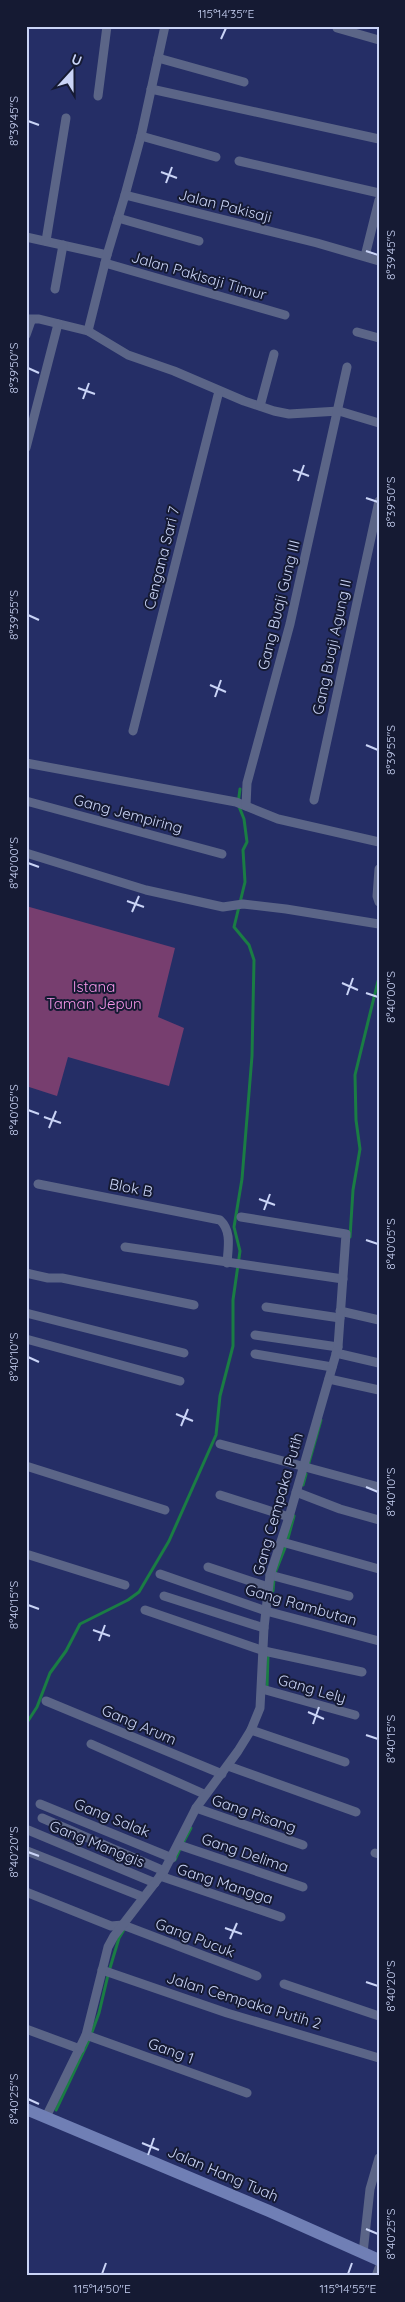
<svg xmlns="http://www.w3.org/2000/svg" width="405" height="2302" font-family="Quicksand,sans-serif">
	<style>
		.green { fill: #773e6f }
		.lines { fill: none; stroke-linecap: round; stroke-linejoin: round }
		.stream { stroke: #1a7d44; stroke-width: 3 }
		.minor { stroke: #5b6587; stroke-width: 9 }
		.secondary { stroke: #707fb5; stroke-width: 12 }
		.ticks { fill: none; stroke: #cad4f6; stroke-width: 2 }
		.labels { text-anchor: middle; stroke-width: 4; stroke-linejoin: round; paint-order: stroke }
		.street-label { font-size: 15px; fill: #cad4f6; stroke: #151a33 }
		.park-label { font-size: 15px; fill: #f897ea; stroke: #151a33 }
		.neatline { fill: none; stroke: #cad4f6; stroke-width: 2 }
		.ticks-label { font-size: 12px; text-anchor: middle; fill: #cad4f6 }
	</style>
	<rect width="100%" height="100%" fill="#252e66"/>
	<path class="green" d="M26 906 175 948 158 1017 184 1028 169 1086 68 1057 57 1096 26 1086Z"/>
	<g class="lines">
		<g class="stream">
			<path d="M350 1237 353 1190 360 1149 356 1120 355 1075 378 981"/>
			<path d="M308 1466 321 1420"/>
			<path d="M303 1485 306 1474"/>
			<path d="M288 1538 294 1516"/>
			<path d="M275 1573 285 1548"/>
			<path d="M273 1591 274 1579"/>
			<path d="M267 1687 268 1656"/>
			<path d="M26 1724 37 1707 50 1673 66 1651 80 1624 128 1600 139 1592 169 1541 216 1435 220 1396 233 1346V1300L240 1251 234 1227 242 1179 252 1056 254 960 249 945 234 927 245 882 243 850 247 842 244 819 238 804 240 789"/>
			<path d="M183 1843 191 1828"/>
			<path d="M175 1860 180 1849"/>
			<path d="M110 1968 119 1938 125 1928"/>
			<path d="M92 2032 99 2013 108 1975"/>
			<path d="M56 2110 89 2040"/>
		</g>
		<g class="minor">
			<path d="M337 28 379 40"/>
			<path d="M158 58 244 82"/>
			<path d="M151 89 379 139"/>
			<path d="M98 96 107 26"/>
			<path d="M141 136 216 157"/>
			<path d="M239 161 379 193"/>
			<path d="M125 195 141 136 165 26"/>
			<path d="M118 218 199 241"/>
			<path d="M26 237 107 255"/>
			<path d="M46 241 66 118"/>
			<path d="M365 256 379 200"/>
			<path d="M105 263 285 315"/>
			<path d="M55 289 63 245"/>
			<path d="M26 319H39L88 331 128 355 174 371 244 401 274 411 289 414 339 411 379 423"/>
			<path d="M88 331 107 255 125 195 317 243 379 261"/>
			<path d="M357 332 379 338"/>
			<path d="M26 335 31 321"/>
			<path d="M260 406 274 354"/>
			<path d="M26 448 58 324"/>
			<path d="M133 731 219 391"/>
			<path d="M26 763 236 802 278 819 379 842"/>
			<path d="M314 800 379 501"/>
			<path d="M26 801 222 854"/>
			<path d="M246 806 247 783 290 624 347 367"/>
			<path d="M26 853 146 890 223 907 243 904 286 909 379 924"/>
			<path d="M379 869 377 896 379 902"/>
			<path d="M38 1184 220 1220C232 1231 228 1248 227 1263"/>
			<path d="M125 1247 343 1279"/>
			<path d="M26 1273 48 1278H62L194 1305"/>
			<path d="M266 1307 340 1318"/>
			<path d="M340 1311 379 1320"/>
			<path d="M26 1313 184 1353"/>
			<path d="M255 1335 338 1347"/>
			<path d="M26 1339 180 1381"/>
			<path d="M336 1353 379 1363"/>
			<path d="M255 1354 332 1367"/>
			<path d="M329 1379 379 1390"/>
			<path d="M220 1444 379 1487"/>
			<path d="M26 1466 165 1510"/>
			<path d="M296 1492 340 1509 379 1520"/>
			<path d="M220 1495 289 1517"/>
			<path d="M282 1542 379 1569"/>
			<path d="M26 1554 125 1585"/>
			<path d="M208 1567 268 1587"/>
			<path d="M160 1574 266 1611 379 1641"/>
			<path d="M270 1575 349 1596"/>
			<path d="M164 1596 264 1628"/>
			<path d="M145 1610 264 1651 362 1672"/>
			<path d="M262 1689 355 1715"/>
			<path d="M46 1701 222 1774"/>
			<path d="M251 1730 345 1762"/>
			<path d="M91 1744 204 1794"/>
			<path d="M228 1766 356 1812"/>
			<path d="M40 1804 172 1858"/>
			<path d="M196 1808 303 1845"/>
			<path d="M42 1818 164 1871"/>
			<path d="M28 1830 155 1883"/>
			<path d="M179 1845 303 1887"/>
			<path d="M27 1851 143 1897"/>
			<path d="M375 1853 379 1854"/>
			<path d="M160 1876 281 1917"/>
			<path d="M26 1892 111 1926 123 1925 257 1976"/>
			<path d="M102 1970 227 2013 379 2058"/>
			<path d="M284 1984 379 2016"/>
			<path d="M26 2029 80 2049"/>
			<path d="M86 2035 247 2093"/>
			<path d="M46 2117 86 2035 108 1947 114 1936 164 1871 196 1808 238 1751 251 1730 260 1708 264 1628 270 1575 289 1517 338 1347 346 1234 241 1217"/>
			<path d="M363 2253 370 2189 379 2158"/>
			<path d="M376 2276 379 2268"/>
		</g>
		<path class="secondary" d="M26 2109 269 2211 379 2260"/>
	</g>
	<path class="ticks" d="M221 39 226 28M28 121 39 125M161 172 177 178M166 183 172 167M366 251 378 255M28 368 39 373M78 388 95 394M83 399 89 383M293 470 309 476M298 481 304 465M366 498 378 502M28 615 39 620M210 685 226 692M215 697 221 680M366 745 378 750M28 863 39 867M127 901 144 907M132 912 139 896M342 983 358 990M366 993 378 997M347 995 353 978M28 1110 39 1114M44 1117 61 1123M49 1128 56 1111M259 1199 275 1205M264 1210 270 1194M366 1240 378 1244M28 1357 39 1362M176 1414 193 1421M181 1426 188 1409M366 1487 378 1492M28 1605 39 1609M93 1630 110 1636M99 1641 105 1625M308 1712 324 1719M313 1724 319 1707M366 1735 378 1739M28 1852 39 1856M225 1928 242 1934M230 1939 237 1923M366 1982 378 1986M28 2099 39 2104M142 2143 159 2150M148 2155 154 2138M366 2229 378 2234M102 2274 106 2263M348 2274 352 2263"/>
	<g class="labels">
		<g class="street-label">
			<text transform="translate(225 206) rotate(14)" y="5">Jalan Pakisaji</text>
			<text transform="translate(199 276) rotate(16)" y="5">Jalan Pakisaji Timur</text>
			<text transform="translate(162 558) rotate(-76)" y="5">Cengana Sari 7</text>
			<text transform="translate(279 605) rotate(-76)" y="5">Gang Buaji Gung III</text>
			<text transform="translate(332 647) rotate(-78)" y="5">Gang Buaji Agung II</text>
			<text transform="translate(128 814) rotate(15)" y="5">Gang Jempiring</text>
			<text transform="translate(131 1188) rotate(11)" y="5">Blok B</text>
			<text transform="translate(278 1504) rotate(-74)" y="5">Gang Cempaka Putih</text>
			<text transform="translate(301 1605) rotate(16)" y="5">Gang Rambutan</text>
			<text transform="translate(312 1689) rotate(16)" y="5">Gang Lely</text>
			<text transform="translate(139 1725) rotate(23)" y="5">Gang Arum</text>
			<text transform="translate(254 1814) rotate(19)" y="5">Gang Pisang</text>
			<text transform="translate(112 1818) rotate(22)" y="5">Gang Salak</text>
			<text transform="translate(97 1844) rotate(22)" y="5">Gang Manggis</text>
			<text transform="translate(245 1853) rotate(19)" y="5">Gang Delima</text>
			<text transform="translate(225 1884) rotate(18)" y="5">Gang Mangga</text>
			<text transform="translate(195 1938) rotate(21)" y="5">Gang Pucuk</text>
			<text transform="translate(244 2001) rotate(17)" y="5">Jalan Cempaka Putih 2</text>
			<text transform="translate(171 2051) rotate(20)" y="5">Gang 1</text>
			<text transform="translate(223 2174) rotate(23)" y="5">Jalan Hang Tuah</text>
		</g>
		<g class="park-label">
			<text x="94" y="992">Istana<tspan x="94" dy="17">Taman Jepun</tspan></text>
		</g>
	</g>
	<rect width="405" height="2302" fill="none" stroke="#151a33" stroke-width="55"/>
	<g transform="translate(72 72) rotate(21)" stroke="#151a33" stroke-width="4" paint-order="stroke">
	<path d="M0-4L9 19L0 12L-9 19Z" fill="#cad4f6"/>
	<text y="-8" font-size="14" font-weight="bold" text-anchor="middle" fill="#cad4f6">U</text>
	</g>
	<rect x="28" y="28" width="350" height="2246" class="neatline"/>
	<g class="ticks-label">
		<text x="226" y="18">115°14'35"E</text>
		<text transform="translate(14 121) rotate(-90)" y="4">8°39'45"S</text>
		<text transform="translate(391 255) rotate(-90)" y="4">8°39'45"S</text>
		<text transform="translate(14 368) rotate(-90)" y="4">8°39'50"S</text>
		<text transform="translate(391 502) rotate(-90)" y="4">8°39'50"S</text>
		<text transform="translate(14 615) rotate(-90)" y="4">8°39'55"S</text>
		<text transform="translate(391 750) rotate(-90)" y="4">8°39'55"S</text>
		<text transform="translate(14 863) rotate(-90)" y="4">8°40'00"S</text>
		<text transform="translate(391 997) rotate(-90)" y="4">8°40'00"S</text>
		<text transform="translate(14 1110) rotate(-90)" y="4">8°40'05"S</text>
		<text transform="translate(391 1244) rotate(-90)" y="4">8°40'05"S</text>
		<text transform="translate(14 1357) rotate(-90)" y="4">8°40'10"S</text>
		<text transform="translate(391 1492) rotate(-90)" y="4">8°40'10"S</text>
		<text transform="translate(14 1605) rotate(-90)" y="4">8°40'15"S</text>
		<text transform="translate(391 1739) rotate(-90)" y="4">8°40'15"S</text>
		<text transform="translate(14 1852) rotate(-90)" y="4">8°40'20"S</text>
		<text transform="translate(391 1986) rotate(-90)" y="4">8°40'20"S</text>
		<text transform="translate(14 2099) rotate(-90)" y="4">8°40'25"S</text>
		<text transform="translate(391 2234) rotate(-90)" y="4">8°40'25"S</text>
		<text x="102" y="2293">115°14'50"E</text>
		<text x="348" y="2293">115°14'55"E</text>
	</g>
</svg>
